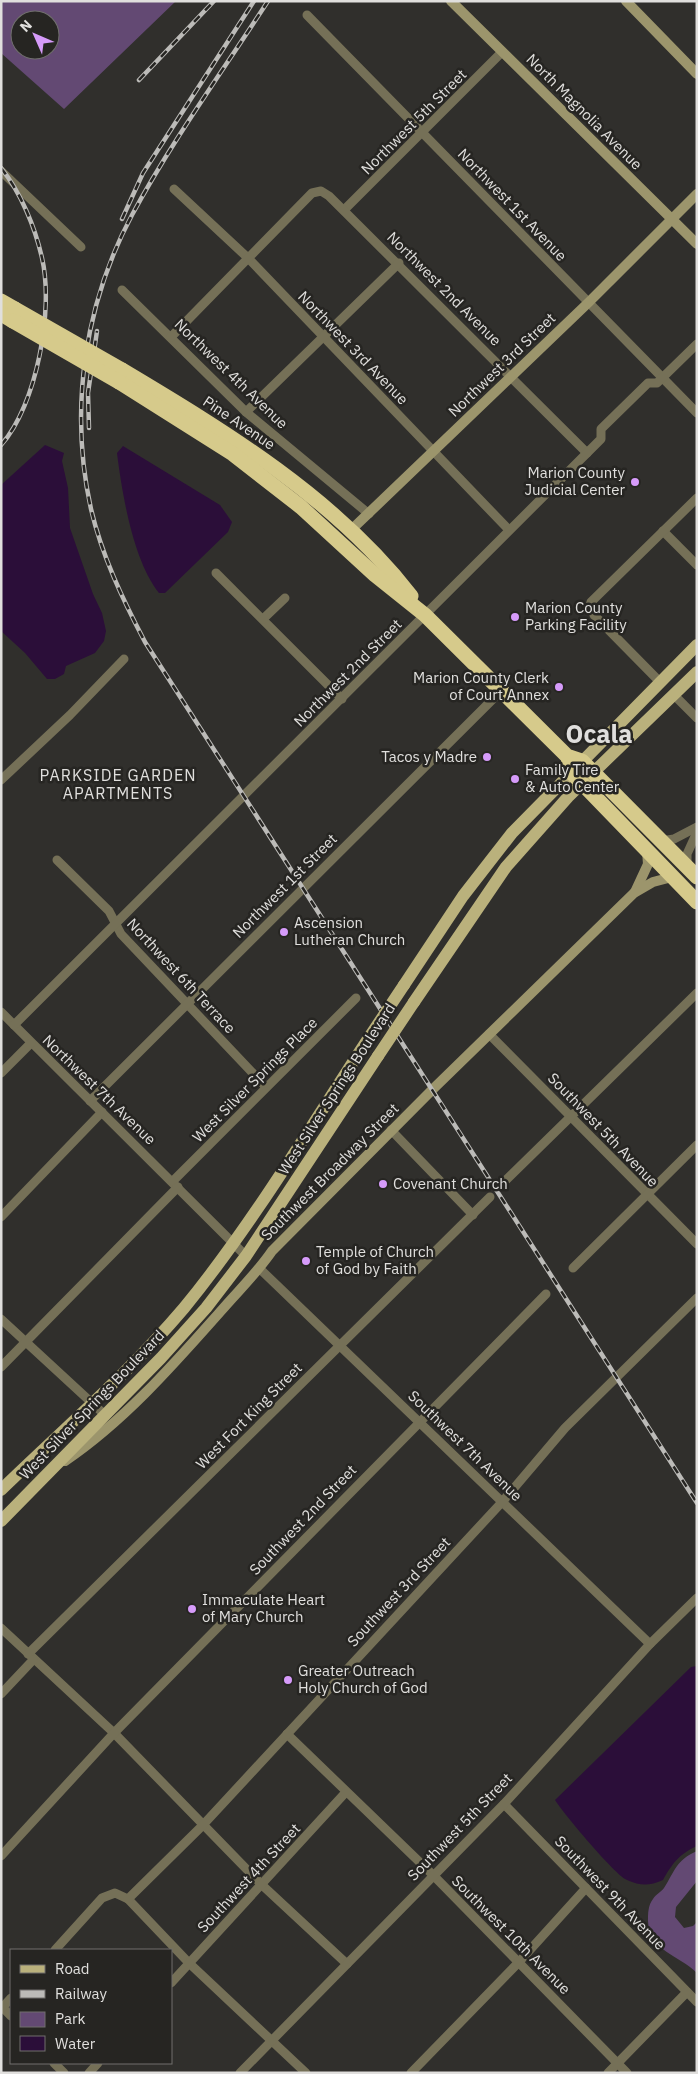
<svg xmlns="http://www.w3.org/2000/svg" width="698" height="2074" font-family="'IBM Plex Sans',sans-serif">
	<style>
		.green { fill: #634973; fill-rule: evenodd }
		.water { fill: #2b0e39 }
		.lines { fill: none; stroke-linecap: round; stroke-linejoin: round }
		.street { stroke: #757057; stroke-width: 9 }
		.secondary { stroke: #9c956c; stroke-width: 10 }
		.primary { stroke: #bab17c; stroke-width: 12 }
		.highway { stroke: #d6ca8b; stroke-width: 15 }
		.rail-casing { stroke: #bcbbb8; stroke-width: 4.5 }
		.rail { stroke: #262522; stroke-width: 2.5; stroke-dasharray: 8; stroke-linecap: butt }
		.primary-bridge { stroke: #bab17c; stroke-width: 12 }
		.highway-bridge { stroke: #d6ca8b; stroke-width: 15 }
		.poi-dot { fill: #d69bfa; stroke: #262522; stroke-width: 2 }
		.labels { text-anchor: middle; stroke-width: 5; stroke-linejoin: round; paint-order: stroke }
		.street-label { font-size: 15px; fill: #e0dfdd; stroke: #262522 }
		.poi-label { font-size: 15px; fill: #e0dfdd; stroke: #262522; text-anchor: start }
		.neighbourhood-label { font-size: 16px; letter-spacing: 1px; fill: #e0dfdd; stroke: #262522 }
		.town-label { font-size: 25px; font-weight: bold; fill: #e0dfdd; stroke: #262522 }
	</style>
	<rect width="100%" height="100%" fill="#302f2c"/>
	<g class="green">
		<path d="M1 1H176L64 109 1 53ZM20 20H50V50H20Z"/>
		<path d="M697 1851V1881L676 1907 675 1917 684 1928 693 1926 697 1922V1973C679 1955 649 1951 648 1921 648 1914 648 1905 653 1899 656 1894 661 1892 664 1888 675 1871 676 1860 697 1851Z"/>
	</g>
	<g class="water">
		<path d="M45 445 64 453 62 461 68 488 70 528 93 594 102 613 106 631 104 641 95 653 66 666 64 674 55 679H47L25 653 1 631V485Z"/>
		<path d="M123 446 220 505 232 522 228 532 165 593H159C133 561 122 493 117 453Z"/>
		<path d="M697 1666V1846C679 1854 672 1864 663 1880 649 1886 641 1886 627 1880 615 1875 563 1813 555 1800L691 1667Z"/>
	</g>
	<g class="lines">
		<g class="street">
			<path d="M307 15 697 413"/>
			<path d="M1 171 81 247"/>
			<path d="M174 189 248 258 509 530"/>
			<path d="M344 210 502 52"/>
			<path d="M122 290 246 412 369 514"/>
			<path d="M171 337 312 193 321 191 329 196 587 453"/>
			<path d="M246 412 399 263"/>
			<path d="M663 531 697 565"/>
			<path d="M216 573 342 699"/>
			<path d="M263 619 285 598"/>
			<path d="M659 681 594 615 590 606 591 602 697 498"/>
			<path d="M674 695 697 718"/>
			<path d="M1 780 70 715 124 659"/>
			<path d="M661 841 674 839 697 827"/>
			<path d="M57 860 109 911 121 934 266 1087"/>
			<path d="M687 867V854L697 832"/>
			<path d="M1 1012 246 1256"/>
			<path d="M14 1025 601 439V429L648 383H657L697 344"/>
			<path d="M489 1034 697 1244"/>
			<path d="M1 1073 31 1043"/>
			<path d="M90 1101 501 691"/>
			<path d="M391 1130 473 1215"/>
			<path d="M173 1181 356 998"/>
			<path d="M505 1181 697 993"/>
			<path d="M1 1217 102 1112"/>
			<path d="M573 1268 697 1145"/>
			<path d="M260 1269 650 1644"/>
			<path d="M1 1319 105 1415"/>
			<path d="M1 1367 178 1187"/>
			<path d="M1 1628 114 1733 262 1885 347 1964"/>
			<path d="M28 1654 490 1197"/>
			<path d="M1 1694 33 1660"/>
			<path d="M287 1734 433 1875 627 2073"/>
			<path d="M504 1804 697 2002"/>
			<path d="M1 1856 114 1733 546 1294"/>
			<path d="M128 1899 189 1963 306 2073"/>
			<path d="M55 1950 102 1898 115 1893 128 1899 202 1826 503 1501 565 1428 697 1298"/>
			<path d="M171 1983 346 1792"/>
			<path d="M1 2006 11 2016"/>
			<path d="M1 2009 11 1998"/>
			<path d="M54 2063 64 2073"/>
			<path d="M89 2073 98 2063"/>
			<path d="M240 2073 504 1804 650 1644 697 1598"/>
			<path d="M411 2073 519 1962 586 1888"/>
			<path d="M608 2073 687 1992"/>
		</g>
		<g class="secondary">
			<path d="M451 1 697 244"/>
			<path d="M626 1 697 74"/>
			<path d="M350 531 589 302 697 194"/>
			<path d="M635 892 648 864 647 851"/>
			<path d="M65 1461C124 1421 173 1365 220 1312 238 1291 257 1273 272 1251L432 1090 634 893 653 882 672 877"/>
		</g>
		<g class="primary">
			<path d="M404 985 463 896 512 833 697 645"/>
			<path d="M414 1002 506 867 568 797 697 672"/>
			<path d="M1 1490C63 1430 129 1373 184 1308 252 1225 309 1129 368 1039"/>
			<path d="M1 1521 161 1358 206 1308 246 1256 378 1056"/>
		</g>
		<g class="highway">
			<path d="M1 301 15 309"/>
			<path d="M1 314 13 321"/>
			<path d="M122 370C226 432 336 499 411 596"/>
			<path d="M119 382 233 454 301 507 375 575 425 615 567 756 582 761 697 877"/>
			<path d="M568 757 571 772 697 902"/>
		</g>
		<defs>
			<g id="rail">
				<path d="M268 1C222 72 172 141 132 215 84 305 69 410 91 509 102 556 123 600 145 642L697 1503"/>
				<path d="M139 80 214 1"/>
				<path d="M1 168C21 193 35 227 42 258 54 309 37 405 1 445"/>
				<path d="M122 219 143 173 254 1"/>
				<path d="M89 428 88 393 97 331"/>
			</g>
		</defs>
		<use href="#rail" class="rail-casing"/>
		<use href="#rail" class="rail"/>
		<g class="primary-bridge">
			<path d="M368 1039 404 985"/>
			<path d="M378 1056 414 1002"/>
		</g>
		<g class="highway-bridge">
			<path d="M15 309 122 370"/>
			<path d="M13 321 119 382"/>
		</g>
	</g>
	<g class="poi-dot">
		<circle cx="635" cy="482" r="5"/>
		<circle cx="515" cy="617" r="5"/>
		<circle cx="559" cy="687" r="5"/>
		<circle cx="487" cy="757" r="5"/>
		<circle cx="515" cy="779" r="5"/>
		<circle cx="284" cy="932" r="5"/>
		<circle cx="383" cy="1184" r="5"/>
		<circle cx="306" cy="1261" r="5"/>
		<circle cx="192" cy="1609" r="5"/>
		<circle cx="288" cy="1680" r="5"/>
	</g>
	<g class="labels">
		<g class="street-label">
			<text transform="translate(584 112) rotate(45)" y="5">North Magnolia Avenue</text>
			<text transform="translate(414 122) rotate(-45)" y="5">Northwest 5th Street</text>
			<text transform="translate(512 205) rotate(46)" y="5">Northwest 1st Avenue</text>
			<text transform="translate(444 289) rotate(45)" y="5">Northwest 2nd Avenue</text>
			<text transform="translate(353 348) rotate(46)" y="5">Northwest 3rd Avenue</text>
			<text transform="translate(502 365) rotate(-44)" y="5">Northwest 3rd Street</text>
			<text transform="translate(231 374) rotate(44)" y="5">Northwest 4th Avenue</text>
			<text transform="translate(239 423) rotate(34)" y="5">Pine Avenue</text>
			<text transform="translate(348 673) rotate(-45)" y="5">Northwest 2nd Street</text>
			<text transform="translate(285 886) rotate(-45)" y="5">Northwest 1st Street</text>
			<text transform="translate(181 976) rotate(47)" y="5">Northwest 6th Terrace</text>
			<text transform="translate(255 1080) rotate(-45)" y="5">West Silver Springs Place</text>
			<text transform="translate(337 1089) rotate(-57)" y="5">West Silver Springs Boulevard</text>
			<text transform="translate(99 1090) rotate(44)" y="5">Northwest 7th Avenue</text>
			<text transform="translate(603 1130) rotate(46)" y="5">Southwest 5th Avenue</text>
			<text transform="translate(330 1172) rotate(-45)" y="5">Southwest Broadway Street</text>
			<text transform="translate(92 1405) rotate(-46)" y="5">West Silver Springs Boulevard</text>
			<text transform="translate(249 1416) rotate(-45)" y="5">West Fort King Street</text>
			<text transform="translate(465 1446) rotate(44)" y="5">Southwest 7th Avenue</text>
			<text transform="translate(303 1520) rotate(-46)" y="5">Southwest 2nd Street</text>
			<text transform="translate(399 1592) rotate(-47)" y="5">Southwest 3rd Street</text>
			<text transform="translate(460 1827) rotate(-46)" y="5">Southwest 5th Street</text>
			<text transform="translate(249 1878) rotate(-47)" y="5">Southwest 4th Street</text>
			<text transform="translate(610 1893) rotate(46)" y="5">Southwest 9th Avenue</text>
			<text transform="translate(511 1935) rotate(45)" y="5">Southwest 10th Avenue</text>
		</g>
		<g class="poi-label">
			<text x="625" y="478" text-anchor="end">Marion County<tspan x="625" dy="17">Judicial Center</tspan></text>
			<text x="525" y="613">Marion County<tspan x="525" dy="17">Parking Facility</tspan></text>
			<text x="549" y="683" text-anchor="end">Marion County Clerk<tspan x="549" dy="17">of Court Annex</tspan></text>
			<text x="477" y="762" text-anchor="end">Tacos y Madre</text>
			<text x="525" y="775">Family Tire<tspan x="525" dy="17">&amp; Auto Center</tspan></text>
			<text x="294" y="928">Ascension<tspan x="294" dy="17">Lutheran Church</tspan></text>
			<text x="393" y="1189">Covenant Church</text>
			<text x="316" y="1257">Temple of Church<tspan x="316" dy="17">of God by Faith</tspan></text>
			<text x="202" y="1605">Immaculate Heart<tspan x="202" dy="17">of Mary Church</tspan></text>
			<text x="298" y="1676">Greater Outreach<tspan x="298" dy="17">Holy Church of God</tspan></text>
		</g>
		<g class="neighbourhood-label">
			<text x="118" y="781">PARKSIDE GARDEN<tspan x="118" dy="18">APARTMENTS</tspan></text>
		</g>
		<g class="town-label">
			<text x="599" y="743">Ocala</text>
		</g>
	</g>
	<rect width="698" height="2074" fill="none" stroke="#e0dfdd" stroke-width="5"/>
	<rect x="10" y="1949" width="162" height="115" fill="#262522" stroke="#706f6d"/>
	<rect x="20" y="1965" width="25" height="8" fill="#bab17c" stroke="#706f6d"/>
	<text x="55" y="1974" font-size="15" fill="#e0dfdd">Road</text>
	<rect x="20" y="1990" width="25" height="8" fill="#bcbbb8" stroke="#706f6d"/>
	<text x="55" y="1999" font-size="15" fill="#e0dfdd">Railway</text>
	<rect x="20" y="2012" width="25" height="15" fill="#634973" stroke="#706f6d"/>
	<text x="55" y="2024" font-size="15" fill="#e0dfdd">Park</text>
	<rect x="20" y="2036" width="25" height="15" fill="#2b0e39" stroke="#706f6d"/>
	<text x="55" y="2049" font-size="15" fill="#e0dfdd">Water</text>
	<g transform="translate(35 35) rotate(315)"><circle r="24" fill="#262522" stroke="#706f6d"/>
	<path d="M0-4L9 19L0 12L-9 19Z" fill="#d69bfa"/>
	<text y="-8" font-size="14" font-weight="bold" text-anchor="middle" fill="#e0dfdd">N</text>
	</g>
</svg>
